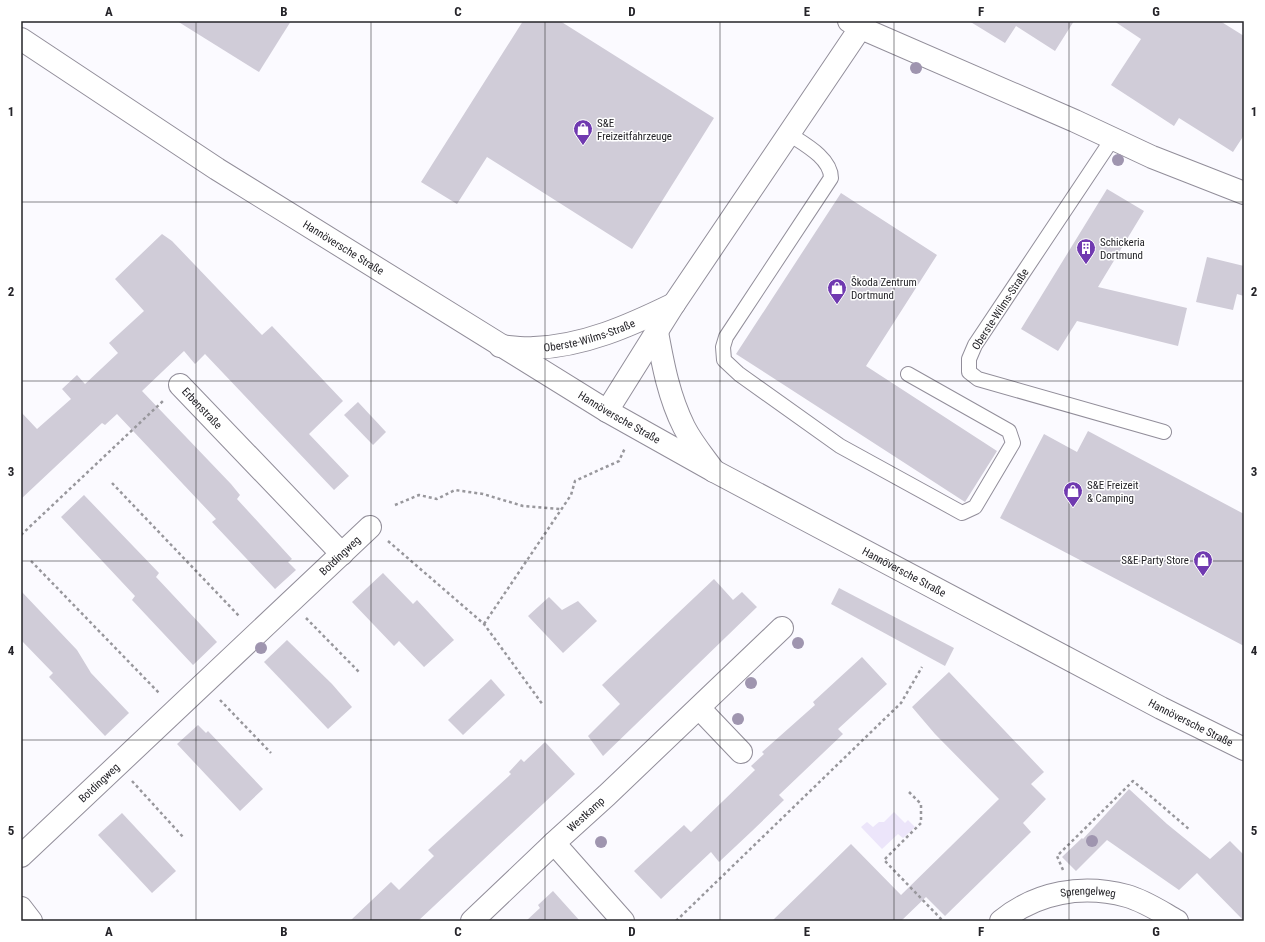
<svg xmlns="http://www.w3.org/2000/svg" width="1265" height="942" font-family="'Roboto Condensed',sans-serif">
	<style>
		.green { fill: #ece5fa }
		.building { fill: #d0ccd8 }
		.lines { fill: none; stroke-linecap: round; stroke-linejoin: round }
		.service-casing { stroke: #928e9a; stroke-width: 16 }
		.minor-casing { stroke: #928e9a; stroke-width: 24 }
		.secondary-casing { stroke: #928e9a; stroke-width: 24 }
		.path { stroke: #98979c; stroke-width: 2.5; stroke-dasharray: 3 3; stroke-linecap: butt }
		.service { stroke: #fff; stroke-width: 14 }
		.minor { stroke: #fff; stroke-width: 22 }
		.secondary { stroke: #fff; stroke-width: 22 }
		.tree { fill: #9f95af }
		.grid { fill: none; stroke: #252429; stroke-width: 1; stroke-opacity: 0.55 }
		.labels { text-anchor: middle; stroke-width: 3; stroke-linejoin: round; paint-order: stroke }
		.poi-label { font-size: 11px; fill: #252429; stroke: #fff; text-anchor: start }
		.street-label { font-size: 11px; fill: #252429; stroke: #fff }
		.neatline { fill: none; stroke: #252429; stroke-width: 1.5 }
		.grid-label { font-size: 13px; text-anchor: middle; font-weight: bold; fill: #252429 }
	</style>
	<rect width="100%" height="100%" fill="#fbfaff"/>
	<path class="green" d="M894 812 905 823 908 820 915 827 903 838 898 834 882 849 861 827 867 822 873 827 879 822H884Z"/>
	<g class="building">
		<path d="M177 21H291L259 72Z"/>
		<path d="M523 21H560L714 118 632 249 487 157 457 204 421 182Z"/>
		<path d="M969 21H1074L1055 51 1016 26 1005 43Z"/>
		<path d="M1114 21H1220L1244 36V135L1233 152 1179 118 1174 126 1111 85 1141 39Z"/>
		<path d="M1107 189 1144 211 1098 287 1187 308 1178 346 1077 321 1058 351 1021 329Z"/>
		<path d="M841 193 937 255 866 366 997 451 965 502 736 354Z"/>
		<path d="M162 234 172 241 262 335 272 326 343 401 309 434 349 476 334 490 205 354 195 364 184 351 142 391 231 484 240 495 237 499 292 559 288 562 296 570 275 589 212 522 216 519 117 414 105 425 102 423 21 499V412L37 429 71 399 62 389 77 375 85 384 118 353 109 343 144 311 115 279Z"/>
		<path d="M1207 257 1244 266V296L1237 294 1233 310 1196 302Z"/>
		<path d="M358 402 386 432 373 445 344 415Z"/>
		<path d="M1088 431 1244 514V646L1000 518 1044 434 1077 452Z"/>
		<path d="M84 495 159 573 156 577 217 642 193 665 132 600 135 596 61 517Z"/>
		<path d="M383 573 413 604 417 600 454 640 424 667 399 641 394 646 352 602Z"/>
		<path d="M714 579 733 600 742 592 757 607 603 756 588 736 620 704 602 685Z"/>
		<path d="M839 588 954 648 945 666 831 604Z"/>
		<path d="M21 591 77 650 91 673 129 713 105 736 49 677 53 673 21 640Z"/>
		<path d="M549 597 562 610 578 601 597 621 563 653 528 616Z"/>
		<path d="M287 640 332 684 352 707 328 729 264 662Z"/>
		<path d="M862 657 887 684 838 729 843 734 779 795 784 800 752 831 719 862 711 852 661 899 634 871 684 825 691 832 755 770 751 766 764 754 762 752 815 705 813 702Z"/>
		<path d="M949 672 1044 772 1031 784 1046 799 1023 823 1031 832 945 916 926 897 901 921H772L851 844 901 895 999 799 935 734 912 707Z"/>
		<path d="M491 679 505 695 463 735 448 720Z"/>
		<path d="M198 725 206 733 208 731 263 789 240 811 177 744Z"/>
		<path d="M545 742 575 774 418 921H350L391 882 399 890 434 856 428 850 511 774 509 772 521 759 524 762Z"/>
		<path d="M1129 789 1167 824 1210 859 1230 841 1244 855V921L1197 873 1179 890 1107 840 1076 871 1062 857 1082 838 1083 839Z"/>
		<path d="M122 813 176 871 152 893 98 835Z"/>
		<path d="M553 891 580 921H526L540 908 538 905Z"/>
	</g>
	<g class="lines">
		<defs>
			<g id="service">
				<path d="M789 134C804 144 831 158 831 178L726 337 723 347 724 360 739 374 840 446 962 513 975 507 1013 443 1009 431 908 374"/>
				<path d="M1113 138 975 345 969 359V372L978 379 1164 432"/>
			</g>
			<g id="minor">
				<path d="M849 21 861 28 1075 121 1152 157 1244 193"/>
				<path d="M657 332C663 365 669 397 684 427 692 443 704 457 714 471"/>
				<path id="s1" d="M500 346C511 347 523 349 534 348 584 346 629 326 674 304"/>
				<path id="s2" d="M180 385 342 554"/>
				<path d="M607 411 674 304 865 21"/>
				<path d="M699 708 741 752"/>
				<path d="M554 843 623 921"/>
				<path id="s3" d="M21 856 370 527"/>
				<path d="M21 908 31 921"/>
				<path id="s4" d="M472 921 554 843 607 795 782 628"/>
				<path id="s5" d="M1001 921C1037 892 1082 884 1127 896 1145 901 1161 912 1177 921"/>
			</g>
			<g id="secondary">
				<path id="s6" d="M21 39 217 169 607 411 714 471 1161 708 1244 749"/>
			</g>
		</defs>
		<use href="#service" class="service-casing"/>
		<use href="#minor" class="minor-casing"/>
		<use href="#secondary" class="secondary-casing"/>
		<g class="path">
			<path d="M112 483 240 617"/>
			<path d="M395 505 419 495 437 499 455 490 483 494 523 506 560 509"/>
			<path d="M21 535 163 401"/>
			<path d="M388 541 484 624 543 705"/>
			<path d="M31 561 160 694"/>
			<path d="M306 618 359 672"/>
			<path d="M484 624 571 495 575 481 619 461 625 448"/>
			<path d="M220 700 271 753"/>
			<path d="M132 781 183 837"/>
			<path d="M909 792 921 804V823L884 860 943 921"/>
			<path d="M1063 870 1057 856 1133 781 1190 830"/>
			<path d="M676 921 901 703 922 667"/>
		</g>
		<use href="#service" class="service"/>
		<use href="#minor" class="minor"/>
		<use href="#secondary" class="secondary"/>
	</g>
	<g class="tree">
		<circle cx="916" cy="68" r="6"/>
		<circle cx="1118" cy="160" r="6"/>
		<circle cx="798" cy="643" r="6"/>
		<circle cx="261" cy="648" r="6"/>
		<circle cx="751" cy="683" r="6"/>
		<circle cx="738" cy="719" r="6"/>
		<circle cx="1092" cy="841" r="6"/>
		<circle cx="601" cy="842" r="6"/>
	</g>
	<path class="grid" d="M196 21V921M371 21V921M545 21V921M720 21V921M894 21V921M1069 21V921M21 202H1244M21 381H1244M21 561H1244M21 740H1244"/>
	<defs>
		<symbol id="shop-pin" viewBox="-11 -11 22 30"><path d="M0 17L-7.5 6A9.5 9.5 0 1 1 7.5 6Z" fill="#703ab0" stroke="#fff"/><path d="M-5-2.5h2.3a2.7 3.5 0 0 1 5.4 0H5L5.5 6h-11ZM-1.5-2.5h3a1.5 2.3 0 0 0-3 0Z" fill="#fff"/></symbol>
		<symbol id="building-pin" viewBox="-11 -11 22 30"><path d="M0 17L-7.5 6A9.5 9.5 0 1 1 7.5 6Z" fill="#703ab0" stroke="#fff"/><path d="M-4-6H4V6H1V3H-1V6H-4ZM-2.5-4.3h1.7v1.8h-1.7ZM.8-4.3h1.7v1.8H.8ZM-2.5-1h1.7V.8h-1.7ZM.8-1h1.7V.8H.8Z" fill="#fff"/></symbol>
	</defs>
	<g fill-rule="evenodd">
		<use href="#shop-pin" x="572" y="118" width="22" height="30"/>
		<use href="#building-pin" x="1075" y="237" width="22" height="30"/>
		<use href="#shop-pin" x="826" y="277" width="22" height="30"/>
		<use href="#shop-pin" x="1062" y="480" width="22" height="30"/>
		<use href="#shop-pin" x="1192" y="549" width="22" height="30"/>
	</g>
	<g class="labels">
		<g class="poi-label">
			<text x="597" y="127">S&amp;E<tspan x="597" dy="13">Freizeitfahrzeuge</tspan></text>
			<text x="1100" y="246">Schickeria<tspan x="1100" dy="13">Dortmund</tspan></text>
			<text x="851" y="286">Škoda Zentrum<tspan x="851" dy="13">Dortmund</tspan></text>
			<text x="1087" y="489">S&amp;E Freizeit<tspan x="1087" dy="13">&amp; Camping</tspan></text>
			<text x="1189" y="564" text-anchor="end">S&amp;E Party Store</text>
		</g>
		<g class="street-label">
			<text dy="4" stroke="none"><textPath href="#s6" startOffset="384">Hannöversche Straße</textPath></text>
			<text transform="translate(1000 309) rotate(-57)" y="4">Oberste-Wilms-Straße</text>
			<text dy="4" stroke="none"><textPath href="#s1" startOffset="91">Oberste-Wilms-Straße</textPath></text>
			<text dy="4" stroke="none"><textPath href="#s2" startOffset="32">Erbenstraße</textPath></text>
			<text dy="4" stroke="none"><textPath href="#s6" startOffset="708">Hannöversche Straße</textPath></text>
			<text dy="4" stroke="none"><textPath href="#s3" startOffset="438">Botdingweg</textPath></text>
			<text dy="4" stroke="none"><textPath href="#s6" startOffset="1032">Hannöversche Straße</textPath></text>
			<text dy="4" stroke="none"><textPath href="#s6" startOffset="1356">Hannöversche Straße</textPath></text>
			<text dy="4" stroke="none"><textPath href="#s3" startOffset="107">Botdingweg</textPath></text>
			<text dy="4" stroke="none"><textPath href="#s4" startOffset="156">Westkamp</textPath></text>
			<text dy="4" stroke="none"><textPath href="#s5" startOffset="94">Sprengelweg</textPath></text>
		</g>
	</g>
	<rect width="1265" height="942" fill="none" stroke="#ffffff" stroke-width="44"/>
	<rect x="22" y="22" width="1221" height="898" class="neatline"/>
	<g class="grid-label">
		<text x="109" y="16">A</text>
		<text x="284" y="16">B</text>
		<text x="458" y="16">C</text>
		<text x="632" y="16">D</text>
		<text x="807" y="16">E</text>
		<text x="981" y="16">F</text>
		<text x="1156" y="16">G</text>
		<text x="11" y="116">1</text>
		<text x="1254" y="116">1</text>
		<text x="11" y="296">2</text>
		<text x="1254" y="296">2</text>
		<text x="11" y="476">3</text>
		<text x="1254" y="476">3</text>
		<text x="11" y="655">4</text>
		<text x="1254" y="655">4</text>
		<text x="11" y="835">5</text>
		<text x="1254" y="835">5</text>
		<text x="109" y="936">A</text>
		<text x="284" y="936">B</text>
		<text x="458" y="936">C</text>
		<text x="632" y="936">D</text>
		<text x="807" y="936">E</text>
		<text x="981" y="936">F</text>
		<text x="1156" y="936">G</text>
	</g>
</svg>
